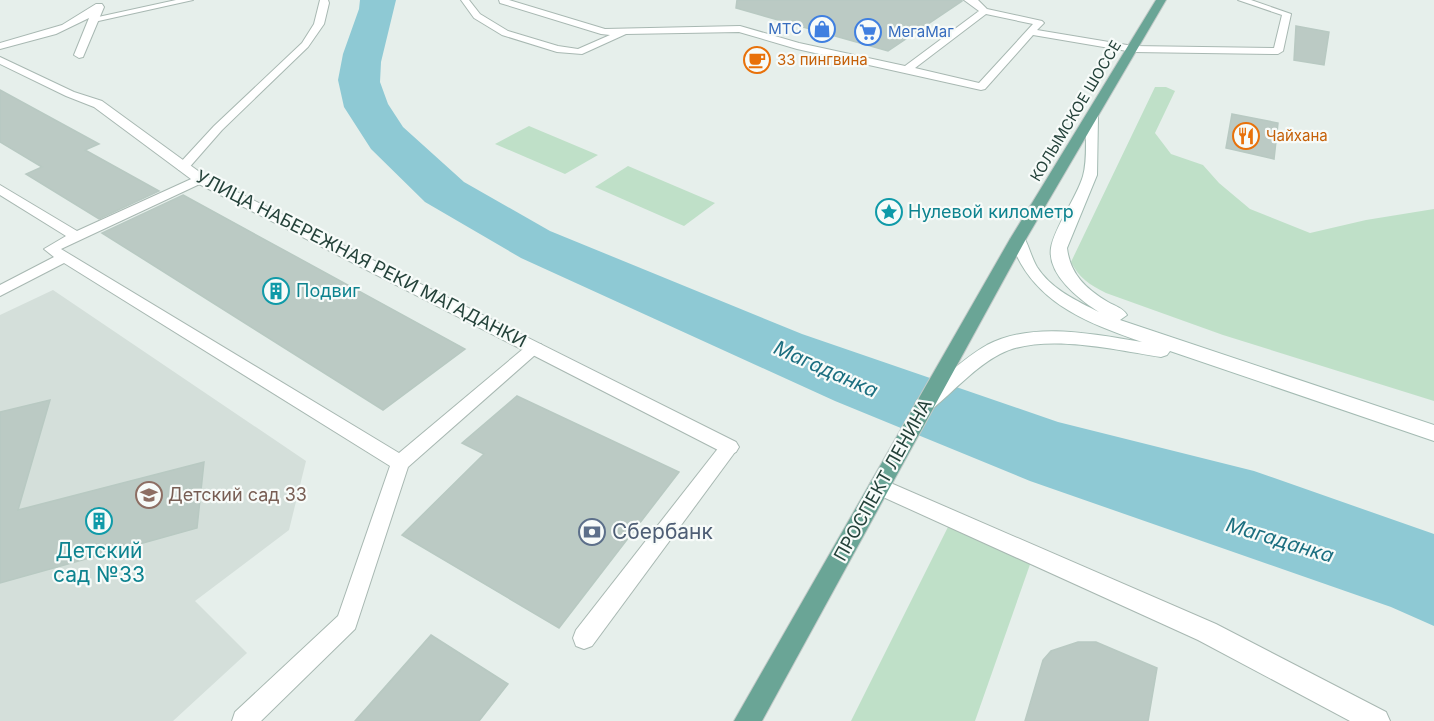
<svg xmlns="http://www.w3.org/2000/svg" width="1434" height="721" font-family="Inter,sans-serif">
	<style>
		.built { fill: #d4dfda }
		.green { fill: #bfe0c8 }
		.water { fill: #8ec9d4 }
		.building { fill: #bbcac4; stroke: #b8c9c2; stroke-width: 1.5 }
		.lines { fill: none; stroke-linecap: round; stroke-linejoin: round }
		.lane-casing { stroke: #a8b8b2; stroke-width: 2 }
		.street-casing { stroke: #a8b8b2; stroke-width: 2 }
		.secondary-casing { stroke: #a4bbb3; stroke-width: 2 }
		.primary-casing { stroke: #c2cac8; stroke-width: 2 }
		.lane { fill: #fff; fill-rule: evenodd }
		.street { fill: #fff; fill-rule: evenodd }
		.secondary { fill: #fff; fill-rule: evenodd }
		.primary { fill: #6aa596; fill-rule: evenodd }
		.labels { text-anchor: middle; stroke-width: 4.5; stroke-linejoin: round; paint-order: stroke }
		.far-shop-label { font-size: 15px; fill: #366cbe; stroke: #f7fbf9; text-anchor: end }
		.far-food-label { font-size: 15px; fill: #c56008; stroke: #f7fbf9; text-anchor: start }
		.far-street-label { font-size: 15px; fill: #24423a; stroke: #f7fbf9 }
		.culture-label { font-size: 18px; fill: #0d838f; stroke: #f7fbf9; text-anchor: start }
		.street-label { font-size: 18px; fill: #24423a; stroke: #f7fbf9 }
		.education-label { font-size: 18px; fill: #785e54; stroke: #f7fbf9; text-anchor: start }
		.water-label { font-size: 20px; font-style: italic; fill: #1c6f80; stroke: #f7fbf9 }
		.near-service-label { font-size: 21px; fill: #4e5e75; stroke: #f7fbf9; text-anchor: start }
		.near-culture-label { font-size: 21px; fill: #0d838f; stroke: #f7fbf9 }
	</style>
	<rect width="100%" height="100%" fill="#e6efeb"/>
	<path class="built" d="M53 290 306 461 289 530 195 601 247 653 173 721H0V315Z"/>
	<g class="green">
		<path d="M1155 87H1166L1175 91 1155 133 1171 154 1203 165 1219 183 1250 209 1310 233 1366 220 1434 209V401L1223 335 1106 293C1090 285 1079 278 1071 262Z"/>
		<path d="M529 126 598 155 565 174 495 144Z"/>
		<path d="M628 166 715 203 684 226 595 187Z"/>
		<path d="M952 519 1033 556 975 721H851Z"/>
	</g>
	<path class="water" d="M360 0H396L381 62 380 82 388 104 403 127 464 182 550 231 802 334 1058 422 1254 471 1434 534V626L1391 607 1030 481 835 401 521 258 425 202 371 149 344 107 338 80 343 54 359 9Z"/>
	<g class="building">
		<path d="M737 0H962V1L888 51 736 8Z"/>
		<path d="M1296 26 1329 32 1324 65 1294 60Z"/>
		<path d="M0 90 99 144 85 150 159 191 99 219 26 174 42 167 0 142Z"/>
		<path d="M1232 114 1278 123 1274 159 1226 148Z"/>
		<path d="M183 195 465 349 383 410 102 233Z"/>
		<path d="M517 396 679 472 559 628 402 535 484 454 462 443Z"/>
		<path d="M50 400 18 510 204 462 197 528 0 583V412Z"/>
		<path d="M431 635 508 684 479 721H355Z"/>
		<path d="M1078 642H1096L1157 668 1148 721H1025L1043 660 1051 651Z"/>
	</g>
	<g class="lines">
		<defs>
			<g id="lane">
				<path d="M176 0H193L94 22 89 19Z"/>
				<path d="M320 0H328L329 3 324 24 308 47 222 130 187 170H179L177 167 179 164 214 126 302 43 314 24Z"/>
				<path d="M461 0H469L480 14 508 31 558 46 578 49 610 35 601 34 500 3 499 0H509L605 29 740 26 799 43 905 66 979 11 964 0H978L987 9 1042 21 1044 23 1037 30 1133 46 1274 48 1282 15 1238 0H1251L1291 14 1283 51 1278 54 1133 52 1033 35 985 89 981 90 797 49 739 32 626 34 582 54 557 52 502 35 474 18ZM986 14 1033 24 979 83 915 68Z"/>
				<path d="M200 175 206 179 204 182 61 249 399 453 529 344H541L543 348 408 467 355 629 261 721H232L235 712 338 616 390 466 64 263 0 296V285L54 257 44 249 66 236 0 195V185L77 231Z"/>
				<path d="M729 440 735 442 738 447 735 452 592 646 584 649 576 646 573 638 576 630 723 442Z"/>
			</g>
			<g id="street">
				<path d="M96 4H102L104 7 83 57 79 58 74 55 89 18 56 34 0 49V43L62 25Z"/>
				<path d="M0 57 74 92 102 101 205 176 736 442 739 447 736 452 729 455 722 452 195 182 94 107 66 96 0 64Z"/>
				<path d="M879 478 1216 624 1386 712 1390 721H1350L1198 640 872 492 869 486 872 480Z"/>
			</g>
			<path id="secondary" d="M1092 112 1098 116 1097 175 1067 248C1070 274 1086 289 1108 302 1115 306 1123 308 1127 315L1120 320 1434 425V441L1170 351 1167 355 1161 357C1116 350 1042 332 1000 354 975 367 954 391 932 409L925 411 918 409 915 404 918 399C941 381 962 359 987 345 1033 321 1093 334 1142 342 1084 322 1030 301 1010 239L1018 234 1023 236C1029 245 1031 257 1037 267 1051 289 1077 301 1099 312 1080 300 1047 275 1051 248 1054 228 1077 197 1083 176 1088 158 1085 135 1086 116Z"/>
			<path id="primary" d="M1156 0H1166L1026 239 762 721H734L1010 239Z"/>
		</defs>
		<use href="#lane" class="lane-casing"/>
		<use href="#street" class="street-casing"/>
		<use href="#secondary" class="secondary-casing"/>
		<use href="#primary" class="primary-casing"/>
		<use href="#lane" class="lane"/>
		<use href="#street" class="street"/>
		<use href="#secondary" class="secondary"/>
		<use href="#primary" class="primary"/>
	</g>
	<defs>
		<symbol id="shop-ring" viewBox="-11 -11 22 22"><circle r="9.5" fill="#f7fbf9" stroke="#3f7fe0" stroke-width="1.5"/><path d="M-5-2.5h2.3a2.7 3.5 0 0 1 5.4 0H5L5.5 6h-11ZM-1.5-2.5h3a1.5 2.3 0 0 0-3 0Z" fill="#3f7fe0"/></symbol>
		<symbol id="supermarket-ring" viewBox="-11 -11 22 22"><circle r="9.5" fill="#f7fbf9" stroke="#3f7fe0" stroke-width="1.5"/><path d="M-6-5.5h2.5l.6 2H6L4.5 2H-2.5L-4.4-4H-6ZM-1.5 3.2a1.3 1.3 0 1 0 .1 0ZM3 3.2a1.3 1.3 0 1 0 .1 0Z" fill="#3f7fe0"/></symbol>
		<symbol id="cafe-ring" viewBox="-11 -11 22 22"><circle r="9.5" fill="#f7fbf9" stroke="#e8710a" stroke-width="1.5"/><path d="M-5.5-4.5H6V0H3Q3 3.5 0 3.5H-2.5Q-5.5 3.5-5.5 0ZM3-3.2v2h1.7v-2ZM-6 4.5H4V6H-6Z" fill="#e8710a"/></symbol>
		<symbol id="restaurant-ring" viewBox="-11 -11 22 22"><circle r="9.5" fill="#f7fbf9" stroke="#e8710a" stroke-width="1.5"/><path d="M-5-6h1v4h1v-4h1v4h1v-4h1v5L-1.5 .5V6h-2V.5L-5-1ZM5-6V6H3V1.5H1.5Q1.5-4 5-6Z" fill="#e8710a"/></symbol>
		<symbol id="sight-ring" viewBox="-11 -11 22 22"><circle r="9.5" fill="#f7fbf9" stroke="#0f9aa8" stroke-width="1.5"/><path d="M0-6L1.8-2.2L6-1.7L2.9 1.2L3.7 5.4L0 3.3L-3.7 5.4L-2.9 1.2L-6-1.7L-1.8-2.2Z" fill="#0f9aa8"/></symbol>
		<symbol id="building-ring" viewBox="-11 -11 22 22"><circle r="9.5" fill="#f7fbf9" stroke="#0f9aa8" stroke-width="1.5"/><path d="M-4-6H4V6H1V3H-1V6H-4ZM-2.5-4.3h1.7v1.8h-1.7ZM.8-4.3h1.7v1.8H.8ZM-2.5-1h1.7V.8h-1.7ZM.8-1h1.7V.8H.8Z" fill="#0f9aa8"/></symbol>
		<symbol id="school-ring" viewBox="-11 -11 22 22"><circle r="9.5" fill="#f7fbf9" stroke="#8d6e63" stroke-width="1.5"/><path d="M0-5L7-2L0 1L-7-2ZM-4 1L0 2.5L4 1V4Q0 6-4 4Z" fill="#8d6e63"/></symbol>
		<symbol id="bank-ring" viewBox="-11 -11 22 22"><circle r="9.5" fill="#f7fbf9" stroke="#5c6f8a" stroke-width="1.5"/><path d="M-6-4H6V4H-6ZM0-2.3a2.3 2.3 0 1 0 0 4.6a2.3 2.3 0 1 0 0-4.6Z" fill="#5c6f8a"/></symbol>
	</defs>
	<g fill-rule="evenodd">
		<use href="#shop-ring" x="807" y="14" width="30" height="30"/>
		<use href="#supermarket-ring" x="853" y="17" width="30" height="30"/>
		<use href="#cafe-ring" x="742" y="45" width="30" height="30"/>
		<use href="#restaurant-ring" x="1231" y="121" width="30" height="30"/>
		<use href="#sight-ring" x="874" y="197" width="30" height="30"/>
		<use href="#building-ring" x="261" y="276" width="30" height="30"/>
		<use href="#school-ring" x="134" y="480" width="30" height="30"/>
		<use href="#building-ring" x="84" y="506" width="30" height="30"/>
		<use href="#bank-ring" x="577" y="517" width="30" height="30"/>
	</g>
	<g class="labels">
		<g class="far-shop-label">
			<text x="802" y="34">МТС</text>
			<text x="888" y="37" text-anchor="start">МегаМаг</text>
		</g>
		<g class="far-food-label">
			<text x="777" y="65">33 пингвина</text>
			<text x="1266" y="141">Чайхана</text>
		</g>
		<g class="far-street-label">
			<text transform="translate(1076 111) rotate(-59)" y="5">КОЛЫМСКОЕ ШОССЕ</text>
		</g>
		<g class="culture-label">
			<text x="908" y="218">Нулевой километр</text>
			<text x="296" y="297">Подвиг</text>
		</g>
		<g class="street-label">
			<text transform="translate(361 259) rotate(27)" y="6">УЛИЦА НАБЕРЕЖНАЯ РЕКИ МАГАДАНКИ</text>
			<text transform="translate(883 480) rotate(-61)" y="6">ПРОСПЕКТ ЛЕНИНА</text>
		</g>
		<g class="education-label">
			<text x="168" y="501">Детский сад 33</text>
		</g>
		<g class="water-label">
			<text transform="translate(826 369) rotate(24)" y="7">Магаданка</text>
			<text transform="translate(1280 540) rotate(17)" y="7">Магаданка</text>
		</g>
		<g class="near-service-label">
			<text x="612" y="539">Сбербанк</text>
		</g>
		<g class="near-culture-label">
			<text x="99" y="558">Детский<tspan x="99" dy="24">сад №33</tspan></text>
		</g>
	</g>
</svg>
